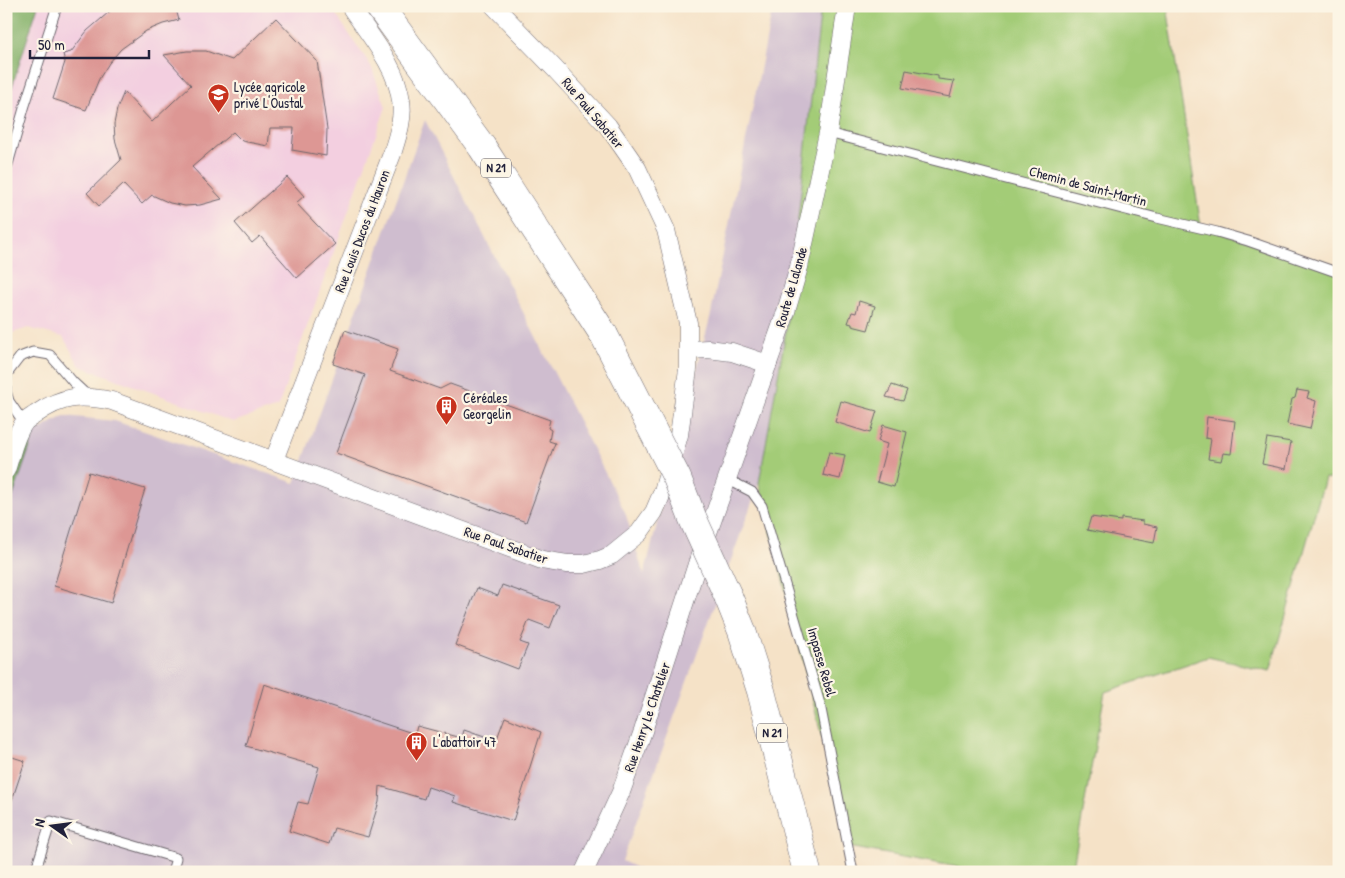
<svg xmlns="http://www.w3.org/2000/svg" width="1345" height="878" font-family="'Patrick Hand',sans-serif">
	<style>
		.built { fill: #f3cfe0 }
		.industrial { fill: #cfbdcf }
		.green { fill: #a3cc77; stroke: #627759 }
		.forest { fill: #82b068; stroke: #526952 }
		.building { fill: #dd9794 }
		.lines { fill: none; stroke-linecap: round; stroke-linejoin: round }
		.lane-casing { stroke: #6c656c; stroke-width: 11 }
		.street-casing { stroke: #6c656c; stroke-width: 19 }
		.primary-casing { stroke: #6c656c; stroke-width: 29 }
		.lane { stroke: #fff; stroke-width: 9 }
		.street { stroke: #fff; stroke-width: 18 }
		.primary { stroke: #fff; stroke-width: 28 }
		.primary-bridge-casing { stroke: #6c656c; stroke-width: 29; stroke-linecap: butt }
		.primary-bridge { stroke: #fff; stroke-width: 28 }
		.labels { text-anchor: middle; stroke-width: 4.5; stroke-linejoin: round; paint-order: stroke }
		.shield { fill: #fcf5e5; stroke: #63616e; stroke-width: 1 }
		.shield-label { font-size: 12px; font-weight: bold; fill: #22223b }
		.poi-label { font-size: 14px; fill: #22223b; stroke: #fcf5e5; text-anchor: start }
		.street-label { font-size: 14px; fill: #22223b; stroke: #fcf5e5 }
	</style>
	<rect width="100%" height="100%" fill="#fcf5e5"/>
	<filter id="ink" filterUnits="userSpaceOnUse"><feTurbulence type="fractalNoise" baseFrequency=".02" numOctaves="2"/><feDisplacementMap in="SourceGraphic" scale="10" xChannelSelector="R" yChannelSelector="G"/><feConvolveMatrix kernelMatrix="1 2 1 2 8 2 1 2 1" color-interpolation-filters="sRGB"/></filter>
	<filter id="wash" filterUnits="userSpaceOnUse"><feTurbulence type="fractalNoise" baseFrequency=".0096" numOctaves="4" result="noise"/><feDisplacementMap in="SourceGraphic" scale="20" xChannelSelector="R" yChannelSelector="G"/><feGaussianBlur stdDeviation="1.12" result="paint"/><feColorMatrix in="noise" values="0 0 0 0 0 0 0 0 0 0 0 0 0 0 0 0 0 1.4 0 .05"/><feComposite in="paint" operator="in"/></filter>
	<g filter="url(#wash)">
		<rect width="100%" height="100%" fill="#f5e2c7"/>
		<path class="built" d="M38 6H330L371 66 386 107 278 407 233 422 80 366 63 337 28 328 6 335V105Z"/>
		<path class="industrial" d="M773 6H821L786 331 759 483 622 861 645 872H6V516L35 432 64 416 115 421 295 483 425 120 625 512 644 575 711 314Z"/>
		<path class="green" d="M821 6H1167L1201 227 1339 267V481L1325 478 1270 671 1208 657 1105 692 1072 872H985L849 847 759 483 786 331Z"/>
		<g class="forest">
			<path d="M6 6H38L6 105Z"/>
			<path d="M35 432 6 516V441Z"/>
		</g>
		<g id="blocks">
			<g class="building">
				<path d="M116 6H175L179 20 163 24 146 31 121 49 109 63 99 79 86 110 53 99 65 62 63 54 71 52 87 31Z"/>
				<path d="M276 18 317 61 327 129 326 156 292 150 294 128H270L268 146 242 141 233 132 192 167 222 199 200 205 185 206 170 203 152 195 142 204 123 184 99 206 87 193 121 160 115 139 114 124 117 109 124 92 152 122 191 85 164 55 187 51H206L232 60Z"/>
				<path d="M906 70 938 76V79L954 81 950 97 902 88Z"/>
				<path d="M287 177 304 196 296 203 335 244 297 278 260 236 252 243 235 223Z"/>
				<path d="M859 301 875 306 868 330 852 326V324L848 323 852 312 856 313Z"/>
				<path d="M345 330 398 349 390 371 440 389 450 384 550 420 548 428 551 430 549 441 555 443 526 522 336 453 365 375 333 364Z"/>
				<path d="M892 385 907 390 903 401 886 397Z"/>
				<path d="M1297 390 1309 392 1307 398 1316 401 1310 429 1287 424 1292 399 1295 398Z"/>
				<path d="M841 401 877 411 870 433 835 422Z"/>
				<path d="M1207 417 1235 421 1231 454 1223 453 1221 461 1208 459 1211 439 1205 438Z"/>
				<path d="M883 425 907 432 894 487 877 482 887 444 878 441Z"/>
				<path d="M1267 438 1291 442 1286 469 1262 464Z"/>
				<path d="M829 452 845 455 840 479 823 475Z"/>
				<path d="M89 472 145 489 111 603 54 586Z"/>
				<path d="M1091 517 1121 521V518L1143 521V524L1157 527 1154 543 1087 530Z"/>
				<path d="M502 585 559 605 550 628 529 620 520 642 528 645 518 669 455 645 477 588 498 596Z"/>
				<path d="M264 684 415 734 417 726 462 738 464 730 496 741 505 717 541 732 513 821 453 802 455 796 428 787 424 799 380 786 379 802 368 837 334 828 329 844 289 831 298 802 308 804 319 767 246 746Z"/>
				<path d="M6 755 25 761 9 809H6Z"/>
			</g>
		</g>
	</g>
	<g filter="url(#ink)">
		<use href="#blocks" fill-opacity="0" stroke="#6c656c" stroke-width="1"/>
		<g class="lines">
			<defs>
				<g id="lane">
					<path d="M828 133 1157 218 1217 232 1248 241 1339 273"/>
					<path d="M6 171 25 105 57 6"/>
					<path d="M24 423 9 401 6 391 7 374 20 357 33 352 50 355 73 382 88 396"/>
					<path d="M727 479 752 492 762 506 820 704 853 872"/>
					<path d="M35 872 51 821 176 858 172 872"/>
				</g>
				<g id="street">
					<path d="M689 350 708 349 732 352 768 364"/>
					<path d="M274 460 392 154C397 138 404 118 401 101 397 66 369 35 350 6"/>
					<path d="M6 470C11 456 14 436 24 423 26 420 32 417 36 414 63 395 81 395 112 401L542 560 567 564H584L600 560 612 555 639 533 654 512 663 491 679 435 688 369V323L666 230 637 168 608 126 555 69 494 6"/>
					<path d="M584 872 621 792 643 731 699 558 785 315 799 267 828 133 847 6"/>
				</g>
				<g id="primary">
					<path d="M379 6 482 147 604 335"/>
					<path d="M728 596 742 631 761 691 807 872"/>
				</g>
			</defs>
			<use href="#lane" class="lane-casing"/>
			<use href="#street" class="street-casing"/>
			<use href="#primary" class="primary-casing"/>
			<use href="#lane" class="lane"/>
			<use href="#street" class="street"/>
			<use href="#primary" class="primary"/>
			<defs>
				<path id="primary-bridge" d="M604 335 677 478 693 519 728 596"/>
			</defs>
			<use href="#primary-bridge" class="primary-bridge-casing"/>
			<use href="#primary-bridge" class="primary-bridge"/>
		</g>
	</g>
	<defs>
		<symbol id="school-pin" viewBox="-11 -11 22 30"><path d="M0 17L-7.5 6A9.5 9.5 0 1 1 7.5 6Z" fill="#c8321e" stroke="#fcf5e5"/><path d="M0-5L7-2L0 1L-7-2ZM-4 1L0 2.5L4 1V4Q0 6-4 4Z" fill="#fff"/></symbol>
		<symbol id="building-pin" viewBox="-11 -11 22 30"><path d="M0 17L-7.5 6A9.5 9.5 0 1 1 7.5 6Z" fill="#c8321e" stroke="#fcf5e5"/><path d="M-4-6H4V6H1V3H-1V6H-4ZM-2.5-4.3h1.7v1.8h-1.7ZM.8-4.3h1.7v1.8H.8ZM-2.5-1h1.7V.8h-1.7ZM.8-1h1.7V.8H.8Z" fill="#fff"/></symbol>
	</defs>
	<g fill-rule="evenodd">
		<use href="#school-pin" x="206" y="82" width="25" height="34"/>
		<use href="#building-pin" x="434" y="394" width="25" height="34"/>
		<use href="#building-pin" x="404" y="730" width="25" height="34"/>
	</g>
	<g class="labels">
		<g class="shield">
			<rect x="481" y="158.5" width="30" height="19" rx="4"/>
			<rect x="757" y="723.5" width="30" height="19" rx="4"/>
		</g>
		<g class="shield-label">
			<text x="496" y="172">N 21</text>
			<text x="772" y="737">N 21</text>
		</g>
		<g class="poi-label">
			<text x="234" y="92">Lycée agricole<tspan x="234" dy="16">privé L'Oustal</tspan></text>
			<text x="463" y="403">Céréales<tspan x="463" dy="16">Georgelin</tspan></text>
			<text x="433" y="747">L'abattoir 47</text>
		</g>
		<g class="street-label">
			<text transform="translate(593 113) rotate(50)" y="5">Rue Paul Sabatier</text>
			<text transform="translate(1088 186) rotate(15)" y="5">Chemin de Saint-Martin</text>
			<text transform="translate(362 231) rotate(-69)" y="5">Rue Louis Ducos du Hauron</text>
			<text transform="translate(791 287) rotate(-74)" y="5">Route de Lalande</text>
			<text transform="translate(506 545) rotate(19)" y="5">Rue Paul Sabatier</text>
			<text transform="translate(822 662) rotate(74)" y="5">Impasse Rebel</text>
			<text transform="translate(647 717) rotate(-71)" y="5">Rue Henry Le Chatelier</text>
		</g>
	</g>
	<rect width="1345" height="878" fill="none" stroke="#fcf5e5" stroke-width="25"/>
	<g transform="translate(52 826) rotate(284)" stroke="#fcf5e5" stroke-width="4" paint-order="stroke">
	<path d="M0-4L9 19L0 12L-9 19Z" fill="#22223b"/>
	<text y="-8" font-size="14" font-weight="bold" text-anchor="middle" fill="#22223b">N</text>
	</g>
	<path d="M30 50v8h119v-8" fill="none" stroke="#22223b" stroke-width="2.5"/>
	<text x="38" y="50" font-size="15" fill="#22223b" stroke="#fcf5e5" stroke-width="4" paint-order="stroke">50 m</text>
</svg>
